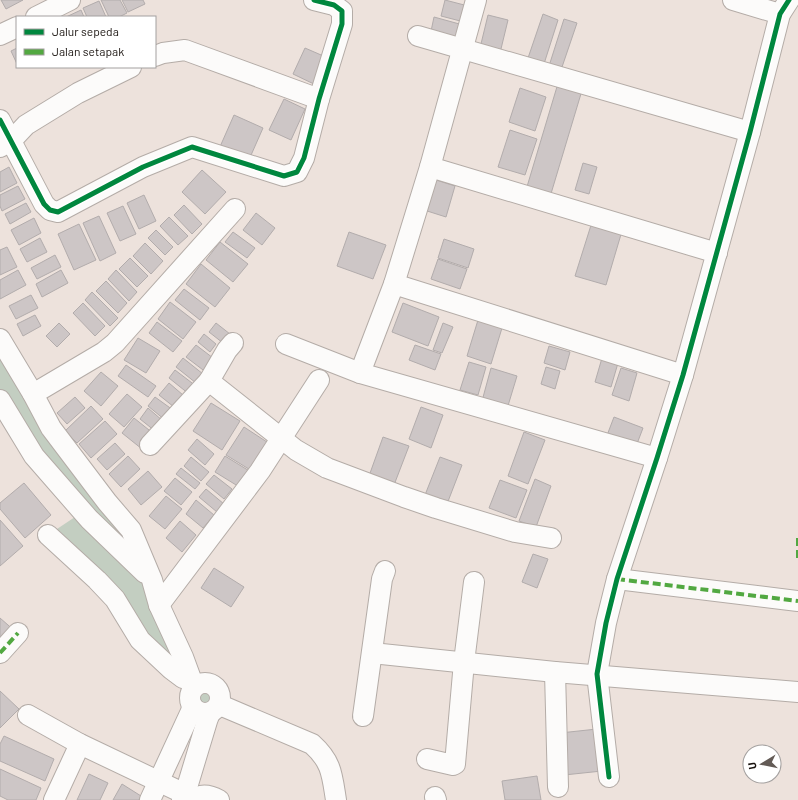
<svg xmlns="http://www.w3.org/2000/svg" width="798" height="800" font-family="Barlow,sans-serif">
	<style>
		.green { fill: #c3cec1 }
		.building { fill: #cdc6c6; stroke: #b2acac }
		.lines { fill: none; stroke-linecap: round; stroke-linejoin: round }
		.minor-casing { stroke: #b4aca7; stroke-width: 22 }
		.minor { stroke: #fcfbfa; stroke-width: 20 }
		.quiet { stroke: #52a841; stroke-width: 4; stroke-dasharray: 8 4; stroke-linecap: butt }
		.cycleway-casing { stroke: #fff; stroke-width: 8 }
		.cycleway { stroke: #00873e; stroke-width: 5 }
	</style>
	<rect width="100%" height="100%" fill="#ede2dc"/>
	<g class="green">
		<path d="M0 339 107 502 190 679 48 535 81 513 0 400Z"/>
		<path d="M203 683C212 683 218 687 221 695L210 713 190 699V695Z"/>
	</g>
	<g class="building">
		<path d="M1 0H23L6 9Z"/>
		<path d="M101 0H120L127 13 119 17H109Z"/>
		<path d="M122 0H143L145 4 128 12Z"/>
		<path d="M445 0 472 7 468 23 441 16Z"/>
		<path d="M99 1 106 17H87L83 8Z"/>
		<path d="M81 10 84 17H66Z"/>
		<path d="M543 14 558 20 543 67 527 61Z"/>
		<path d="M488 15 508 20 500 53 480 48Z"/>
		<path d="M434 17 463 25 459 43 430 36Z"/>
		<path d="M564 19 577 23 561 70 549 66Z"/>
		<path d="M17 48V64L11 51Z"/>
		<path d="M305 48 328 58 316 85 293 74Z"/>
		<path d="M559 80 583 87 550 197 526 190Z"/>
		<path d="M520 88 546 97 535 131 509 122Z"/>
		<path d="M284 99 305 109 291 140 269 130Z"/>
		<path d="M234 115 263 128 248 162 219 149Z"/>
		<path d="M510 130 537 139 525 175 498 167Z"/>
		<path d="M583 163 597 167 589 194 575 190Z"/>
		<path d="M9 167 17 183 0 192V172Z"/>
		<path d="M202 170 226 192 205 214 182 192Z"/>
		<path d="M433 179 455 186 446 217 424 210Z"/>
		<path d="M18 186 25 199 2 211 0 206V195Z"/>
		<path d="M144 195 156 221 139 229 127 203Z"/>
		<path d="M26 203 31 212 10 224 5 214Z"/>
		<path d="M184 205 202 224 192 234 174 215Z"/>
		<path d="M123 206 136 234 120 241 107 213Z"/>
		<path d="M256 213 275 228 262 245 243 230Z"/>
		<path d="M99 216 116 253 100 261 83 223Z"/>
		<path d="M169 217 188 236 178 245 160 226Z"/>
		<path d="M34 218 41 233 19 245 11 230Z"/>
		<path d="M592 222 622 231 606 285 575 276Z"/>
		<path d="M79 224 96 260 74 270 58 234Z"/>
		<path d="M156 230 173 247 165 255 148 238Z"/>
		<path d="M233 232 255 248 247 258 225 242Z"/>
		<path d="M349 232 386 245 373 279 337 266Z"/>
		<path d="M40 238 47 252 27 262 20 249Z"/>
		<path d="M444 239 474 249 468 268 438 258Z"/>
		<path d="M220 242 248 264 233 282 206 260Z"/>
		<path d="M145 243 163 261 151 274 133 256Z"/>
		<path d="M7 247 17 267 0 275V250Z"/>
		<path d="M55 255 61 267 37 279 31 268Z"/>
		<path d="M130 258 148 276 137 287 119 269Z"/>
		<path d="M438 259 467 269 460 289 431 279Z"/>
		<path d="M201 264 230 288 215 307 186 284Z"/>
		<path d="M18 270 26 285 0 299V280Z"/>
		<path d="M61 270 68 283 42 297 36 284Z"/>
		<path d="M116 270 137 292 129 301 108 279Z"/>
		<path d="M106 281 127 303 118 313 96 291Z"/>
		<path d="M184 289 209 308 200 320 175 300Z"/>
		<path d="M92 292 118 318 110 326 85 300Z"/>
		<path d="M31 295 38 308 16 319 9 306Z"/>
		<path d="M170 302 196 322 183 339 158 319Z"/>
		<path d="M83 303 105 326 95 336 73 313Z"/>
		<path d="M403 303 439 317 428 346 392 332Z"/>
		<path d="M35 315 41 326 23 336 17 324Z"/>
		<path d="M478 320 502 328 491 364 467 356Z"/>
		<path d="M157 322 182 341 173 352 149 333Z"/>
		<path d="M59 323 70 334 57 347 46 336Z"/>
		<path d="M216 323 230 334 223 343 209 332Z"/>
		<path d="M443 323 453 327 442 353 433 350Z"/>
		<path d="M204 334 216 344 210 352 198 342Z"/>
		<path d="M138 338 160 351 146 373 124 360Z"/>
		<path d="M196 345 217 361 207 373 186 357Z"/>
		<path d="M415 345 441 354 435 370 409 360Z"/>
		<path d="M549 346 570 352 565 370 544 363Z"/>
		<path d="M183 358 203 374 196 383 176 367Z"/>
		<path d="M602 358 618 363 611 387 595 382Z"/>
		<path d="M469 362 486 367 478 395 460 390Z"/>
		<path d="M126 365 156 386 148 397 118 376Z"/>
		<path d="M546 367 560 371 555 389 541 384Z"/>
		<path d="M491 368 517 376 507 409 482 401Z"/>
		<path d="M621 368 637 373 629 401 612 395Z"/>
		<path d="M175 370 196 386 189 394 169 378Z"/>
		<path d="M101 372 118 386 101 406 84 391Z"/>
		<path d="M169 383 183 395 174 407 159 395Z"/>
		<path d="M127 394 142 407 124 427 109 414Z"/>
		<path d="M75 397 85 408 67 424 57 413Z"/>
		<path d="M155 397 173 410 165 420 148 406Z"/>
		<path d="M211 403 240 421 222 450 193 431Z"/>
		<path d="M91 406 103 419 77 443 65 431Z"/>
		<path d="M421 407 443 415 431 448 409 439Z"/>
		<path d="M148 408 163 421 155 431 140 419Z"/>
		<path d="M614 417 643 428 635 449 606 438Z"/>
		<path d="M134 418 154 434 142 449 122 433Z"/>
		<path d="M105 421 117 434 91 458 79 444Z"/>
		<path d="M244 427 270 444 252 471 226 455Z"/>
		<path d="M524 432 545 440 528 484 508 476Z"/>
		<path d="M383 437 409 446 394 485 369 476Z"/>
		<path d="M197 439 214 454 205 465 188 450Z"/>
		<path d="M115 443 125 454 107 470 97 459Z"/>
		<path d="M128 456 140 469 121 487 109 474Z"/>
		<path d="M225 456 251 472 241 488 215 472Z"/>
		<path d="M191 457 209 472 201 481 184 466Z"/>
		<path d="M440 457 462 465 447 504 425 495Z"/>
		<path d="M181 468 200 483 195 489 176 474Z"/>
		<path d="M148 471 162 487 141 505 128 489Z"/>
		<path d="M214 475 232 489 224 499 206 484Z"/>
		<path d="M175 478 192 492 181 505 164 491Z"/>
		<path d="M535 479 551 486 536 527 519 521Z"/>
		<path d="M500 480 527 490 516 518 489 508Z"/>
		<path d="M24 483 51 515 25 538 0 509V503Z"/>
		<path d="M206 489 224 504 217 512 199 497Z"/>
		<path d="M166 496 182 509 165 529 149 516Z"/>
		<path d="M196 500 214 515 203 528 186 514Z"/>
		<path d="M0 520 23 546 0 566Z"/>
		<path d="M180 521 196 535 182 552 166 538Z"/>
		<path d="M533 554 548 559 537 588 522 582Z"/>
		<path d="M214 568 244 587 231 607 201 588Z"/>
		<path d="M0 618 16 632 0 650Z"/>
		<path d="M0 691 19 709 0 728Z"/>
		<path d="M597 729 602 771 564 775 560 733Z"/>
		<path d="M4 736 54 759 45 781 0 761V744Z"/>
		<path d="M0 769 41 788 36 800H8L0 796Z"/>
		<path d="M89 774 108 783 100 800H77Z"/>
		<path d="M537 776 541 800H505L502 781Z"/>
		<path d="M122 784 141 796 139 800H113Z"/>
	</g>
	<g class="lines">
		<defs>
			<g id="minor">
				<path d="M733 0 780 14"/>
				<path d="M36 17 70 0"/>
				<path d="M0 35 17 27"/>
				<path d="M418 36 750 132"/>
				<path d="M155 56 163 53 185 50 319 99"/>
				<path d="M0 120 44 204 50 210 58 212 143 167 192 147 284 176 297 172 304 158 319 99 342 24V11L334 5 314 0"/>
				<path d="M0 147 11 141 26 125 78 93 131 67"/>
				<path d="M430 167 717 253"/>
				<path d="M394 284 683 375"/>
				<path d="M0 339 33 394 51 428 107 502 131 530 152 580 159 605 183 657 194 687"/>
				<path d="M286 344 360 373 657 458"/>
				<path d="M360 373 394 284 430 167 476 0"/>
				<path d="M209 381 296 450 327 468 404 497 436 508 515 532 551 538"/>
				<path d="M33 394 104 352 115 343 235 209"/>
				<path d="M0 400 34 456 89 519 145 573"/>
				<path d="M150 445 209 381 227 350 233 343"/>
				<path d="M48 535 97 580 115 599 140 640 171 669 183 678 190 679"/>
				<path d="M617 579 798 601"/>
				<path d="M159 605 260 471 319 380"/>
				<path d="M0 653 18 633"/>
				<path d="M372 653 555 672 798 692"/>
				<path d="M555 672 558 787"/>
				<circle cx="205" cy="698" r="15"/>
				<path d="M220 705 312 744C332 762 332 775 336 800"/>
				<path d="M28 715 80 744 185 794"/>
				<path d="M363 716 382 579 385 571"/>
				<path d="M427 759 453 765 455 764 464 662 474 582"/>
				<path d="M609 777 597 674 606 623 617 579 657 458 683 375 750 132 780 14 789 0"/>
				<path d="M435 797 436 800"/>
				<path d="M54 800 80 744"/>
				<path d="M150 800 193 707"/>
				<path d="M182 800 185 794 207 721 210 713"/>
				<path d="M192 800C201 793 210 795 219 800"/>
			</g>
		</defs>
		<use href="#minor" class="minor-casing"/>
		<use href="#minor" class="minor"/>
		<g class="quiet">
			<path d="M798 538V562"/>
			<path d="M617 579 798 601"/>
			<path d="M0 653 18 633"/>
		</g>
		<defs>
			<g id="cycleway">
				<path d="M0 120 44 204 50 210 58 212 143 167 192 147 284 176 297 172 304 158 319 99 342 24V11L334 5 314 0"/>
				<path d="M609 777 597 674 606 623 617 579 657 458 683 375 750 132 780 14 789 0"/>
			</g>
		</defs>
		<use href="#cycleway" class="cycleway-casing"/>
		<use href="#cycleway" class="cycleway"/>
	</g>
	<rect x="16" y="16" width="140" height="52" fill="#ffffff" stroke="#a3a09f"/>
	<rect x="24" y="29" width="20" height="6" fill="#00873e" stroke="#a3a09f"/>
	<text x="52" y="36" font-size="12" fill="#18120e">Jalur sepeda</text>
	<rect x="24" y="49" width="20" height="6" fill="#52a841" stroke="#a3a09f"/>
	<text x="52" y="56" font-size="12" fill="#18120e">Jalan setapak</text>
	<g transform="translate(762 764) rotate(260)"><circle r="19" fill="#ffffff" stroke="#a3a09f"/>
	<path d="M0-3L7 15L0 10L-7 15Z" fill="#635b56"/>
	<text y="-6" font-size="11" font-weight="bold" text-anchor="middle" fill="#18120e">U</text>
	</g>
</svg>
